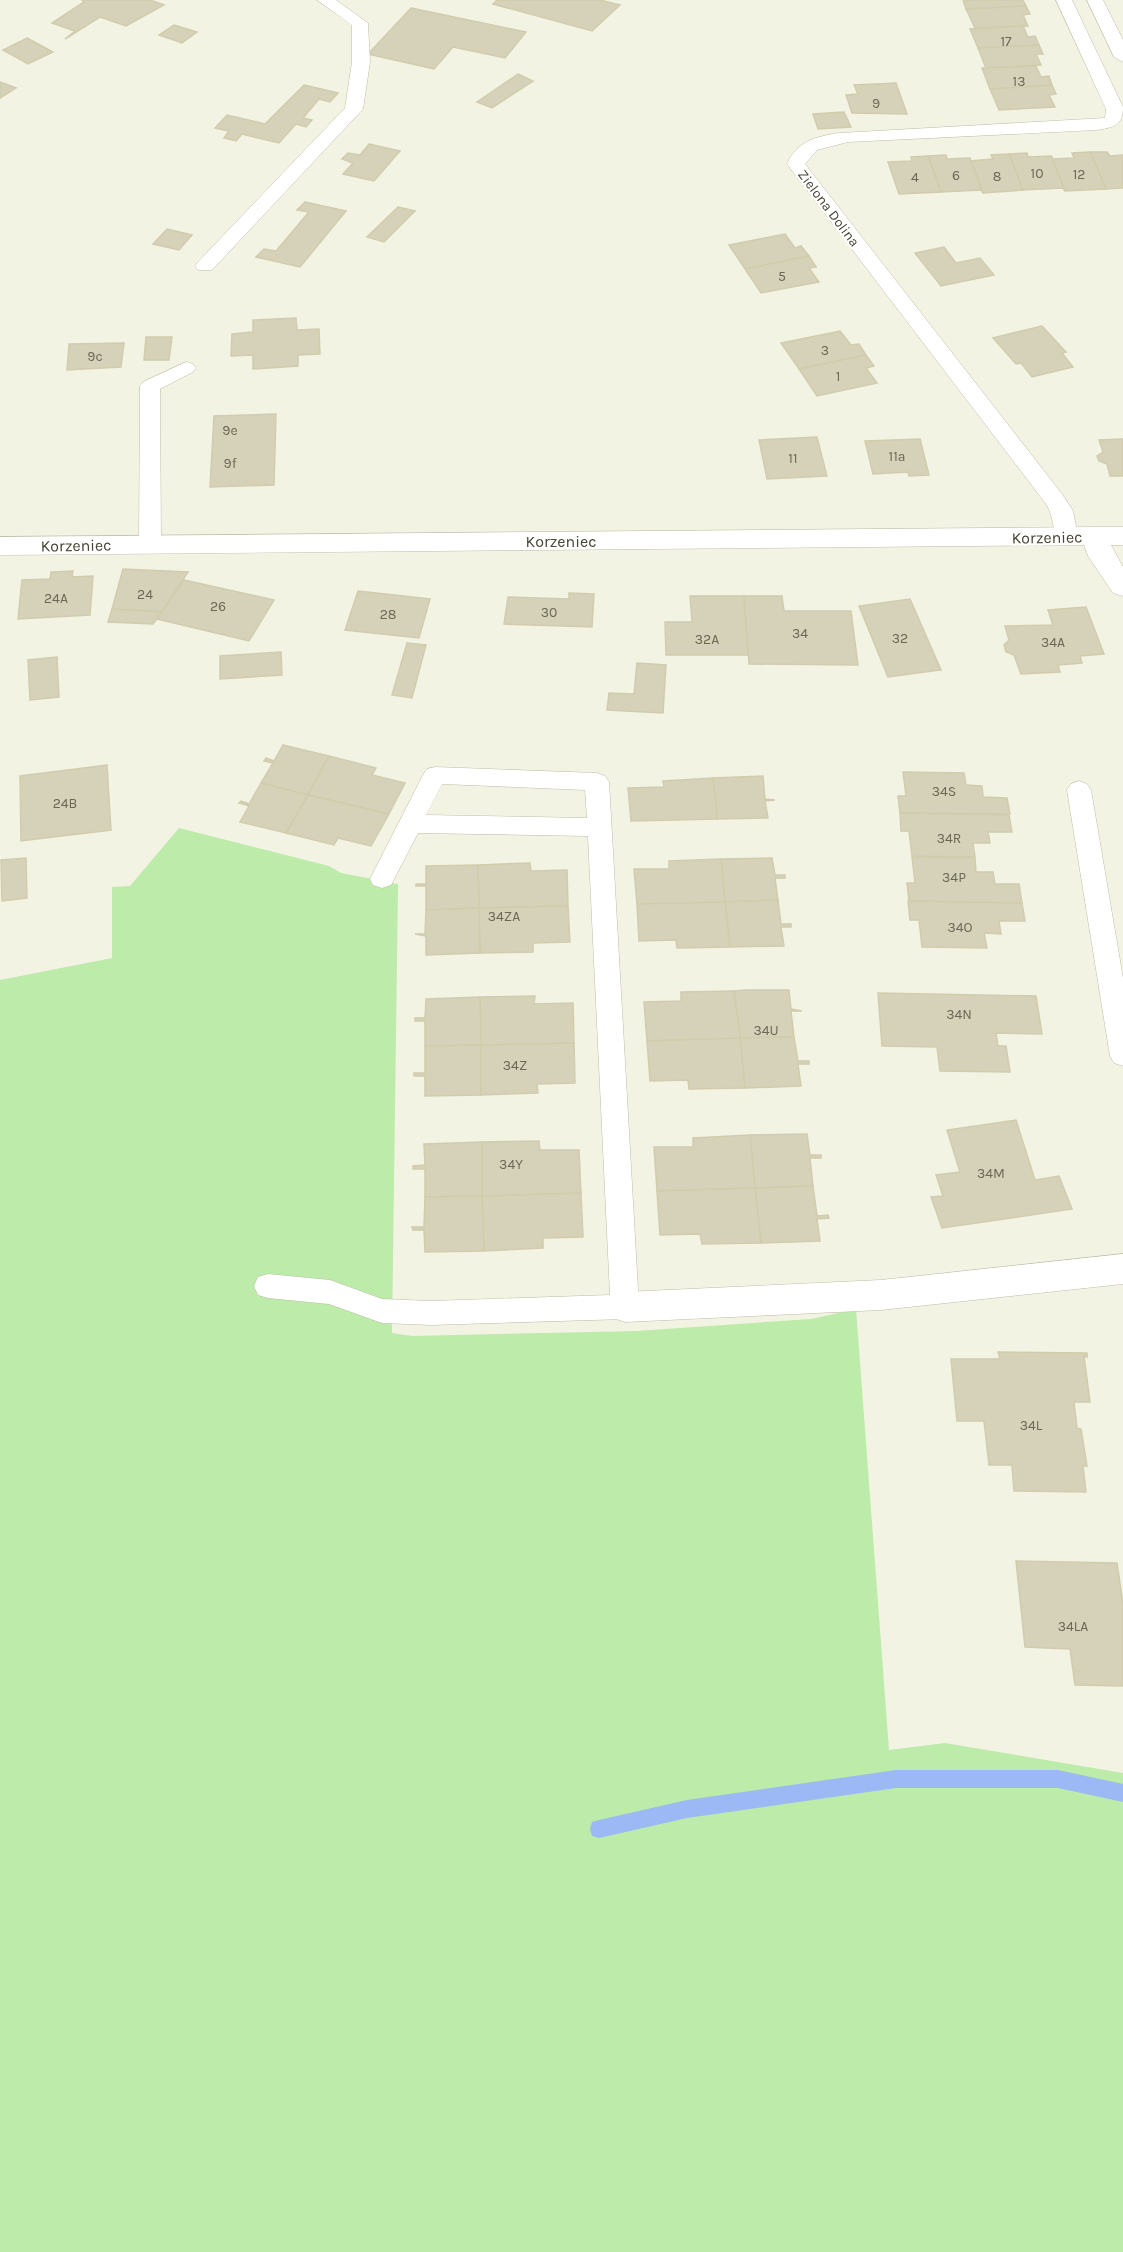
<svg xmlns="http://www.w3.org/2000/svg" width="1123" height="2252" font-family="Karla,sans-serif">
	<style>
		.green { fill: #bcebaa }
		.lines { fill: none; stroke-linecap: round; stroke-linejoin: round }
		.stream { fill: #9cb8f5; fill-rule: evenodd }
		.building { fill: #d6d2b9; stroke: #d1ccac; stroke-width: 1.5 }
		.service-casing { stroke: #bfbda6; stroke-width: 1 }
		.minor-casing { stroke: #bfbda6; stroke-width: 1 }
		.service { fill: #fff; fill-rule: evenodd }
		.minor { fill: #fff; fill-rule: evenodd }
		.labels { text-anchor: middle; stroke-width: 4.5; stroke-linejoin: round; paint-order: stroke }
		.number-label { font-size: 14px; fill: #6a6855 }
		.far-street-label { font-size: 14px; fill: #464434; stroke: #fff }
		.street-label { font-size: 16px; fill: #464434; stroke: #fff }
	</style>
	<rect width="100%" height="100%" fill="#f3f3e4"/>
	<path class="green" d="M179 828 329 866 341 873 398 884 392 1333 412 1336 636 1331 811 1319 856 1309 889 1750 945 1743 1123 1773V2252H0V980L112 958V887L130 886Z"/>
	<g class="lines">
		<path class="stream" d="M896 1770H1058L1123 1784V1802L1058 1788H896L687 1818 599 1838 592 1836 590 1829 592 1822 599 1820 687 1800Z"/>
	</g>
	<g class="building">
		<path d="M150 0 164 5 126 26 100 17 65 39 75 31 52 23 84 2 82 0Z"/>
		<path d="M497 0H600L620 5 592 31 493 4Z"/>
		<path d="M963 0H1023L1026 6 966 9Z"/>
		<path d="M1026 6 1030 14 1023 15 1028 26 975 28 966 9Z"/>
		<path d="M411 8 526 32 505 58 453 47 434 69 368 54Z"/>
		<path d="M174 25 197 32 182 43 159 35Z"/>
		<path d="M1023 26 1028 37 1035 36 1039 45 978 48 970 29Z"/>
		<path d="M27 38 53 52 28 64 3 50Z"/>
		<path d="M1039 45 1043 54H1036L1041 65 986 68 978 48Z"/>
		<path d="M1036 66 1041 77 1049 76 1052 85 990 89 982 68Z"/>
		<path d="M518 74 533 81 492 108 477 102Z"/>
		<path d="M0 82 16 88 0 98Z"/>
		<path d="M896 83 907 114 852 113 846 95 858 94 854 85Z"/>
		<path d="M304 85 338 93 330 102 319 99 303 118 312 120 306 127 296 124 279 143 242 134 236 141 224 138 229 131 215 128 227 115 265 124Z"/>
		<path d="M1052 85 1056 94 1049 95 1055 107 999 110 990 89Z"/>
		<path d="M844 112 851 127 818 129 813 114Z"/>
		<path d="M369 144 400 151 374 181 343 174 353 163 342 159 348 153 360 155Z"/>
		<path d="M1090 152H1107L1110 156 1123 155V188L1106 189Z"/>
		<path d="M1090 152 1106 189 1065 191 1051 156 1053 159 1074 158 1072 153Z"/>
		<path d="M1027 153 1028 157 1051 156 1065 191 1063 188 1023 190 1009 154Z"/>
		<path d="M1009 154 1023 190 983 193 971 161 993 159 991 155Z"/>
		<path d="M946 155 947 159 970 158 983 193 981 190 941 192 928 156Z"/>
		<path d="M928 156 941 192 899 194 888 162 912 161 911 157Z"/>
		<path d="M305 202 346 211 300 267 256 257 264 249 276 251 309 212 297 210Z"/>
		<path d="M398 207 415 211 384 242 367 237Z"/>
		<path d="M167 229 192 235 179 250 153 244Z"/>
		<path d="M785 234 795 248 801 246 809 256 745 269 729 245Z"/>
		<path d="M944 247 956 263 980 258 994 275 941 286 915 253Z"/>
		<path d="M809 256 816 267 809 268 819 282 761 293 745 269Z"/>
		<path d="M296 318 297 330 319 329 320 354 298 355V366L253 369V355L231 356 232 334 253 332V320Z"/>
		<path d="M1042 326 1066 352 1062 353 1073 367 1032 377 1021 363 1016 364 993 338Z"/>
		<path d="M840 331 851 345 859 344 866 355 799 369 781 343Z"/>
		<path d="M146 337H172L169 360H144Z"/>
		<path d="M124 343 121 367 67 370 69 344Z"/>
		<path d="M866 355 874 366 866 368 877 383 817 396 799 369Z"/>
		<path d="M276 414 274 485 210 487 214 416Z"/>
		<path d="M817 437 827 476 767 479 759 440Z"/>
		<path d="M920 439 929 475 909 476 908 472 873 474 865 441Z"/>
		<path d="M1123 439V476H1110L1107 464 1099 461 1097 456 1103 452 1099 440Z"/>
		<path d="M123 569 188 572 162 612 112 609Z"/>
		<path d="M73 571 72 577 93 576 90 615 18 619 22 580 50 579 51 572Z"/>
		<path d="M184 580 274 600 249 641 157 619Z"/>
		<path d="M358 591 430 599 419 638 345 630Z"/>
		<path d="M569 593 594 594 592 627 504 624 508 597 569 599Z"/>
		<path d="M690 596H744L748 655H666L665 622H692Z"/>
		<path d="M744 596H782L784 611H851L858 665 749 664Z"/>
		<path d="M910 599 941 670 888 677 859 606Z"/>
		<path d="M1086 607 1104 654 1080 656 1082 663 1058 665 1060 672 1021 674 1014 655 1006 652 1004 645 1009 640 1005 626 1053 625 1048 610Z"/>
		<path d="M112 609 162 612 153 624 108 622Z"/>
		<path d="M407 643 426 645 412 698 392 695Z"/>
		<path d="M281 652 282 675 220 679V656Z"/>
		<path d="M57 657 59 697 30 700 28 660Z"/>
		<path d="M637 663 666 665 663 713 607 710 609 693 634 694Z"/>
		<path d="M283 745 329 756 308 795 261 783 273 763 264 761 266 758 274 761Z"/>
		<path d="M329 756 376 768 372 775 405 783 389 814 308 795Z"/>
		<path d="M107 765 111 830 21 841 20 776Z"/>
		<path d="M903 772 964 773 966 785 982 786 983 797 1007 798 1010 814 900 813 898 796H906Z"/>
		<path d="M763 776 765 799 775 800 765 801 768 818 717 819 713 778Z"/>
		<path d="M713 778 717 819 631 821 628 788 664 787 663 781Z"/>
		<path d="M261 783 308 795 286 833 240 822 249 806 239 803 241 801 249 804Z"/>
		<path d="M308 795 389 814 371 846 338 838 334 845 286 833Z"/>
		<path d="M900 813 1009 815 1012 832H988L990 843H973L975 857 912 856 909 831H901Z"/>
		<path d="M912 857 975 858 976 872H993L995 884H1019L1022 903 909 901 907 883H915Z"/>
		<path d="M26 858 27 898 2 901 1 860Z"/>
		<path d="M772 858 775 875H785V878H775L778 900 725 902 721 859Z"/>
		<path d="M721 859 725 902 637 904 634 869H669V861Z"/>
		<path d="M530 863 531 871 567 870 568 906 479 908 478 865Z"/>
		<path d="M478 865 479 908 426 910V886H416V884H426V866Z"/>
		<path d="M778 900 781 924H791V927H781L784 946 730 947 725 902Z"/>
		<path d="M908 901 1022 903 1025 921H999L1001 934 984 933 987 948 922 947 919 920H910Z"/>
		<path d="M725 902 730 947 677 948 676 940 639 941 637 904Z"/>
		<path d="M568 906 570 942 533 943V952L480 953 479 908Z"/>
		<path d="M479 908 480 953 426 955V936L415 934H425L426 910Z"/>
		<path d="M747 990H789L791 1009 802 1011H791L794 1037 740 1038 734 991Z"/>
		<path d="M734 991 740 1038 647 1041 644 1002 681 1001V992Z"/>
		<path d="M878 993 1036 996 1042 1034 996 1033 998 1046H1006L1010 1072 940 1071 937 1047 882 1046Z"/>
		<path d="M535 996 534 1004 573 1003 574 1043 481 1045 480 997Z"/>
		<path d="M480 997 481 1045 425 1046V1021H415V1018H425L426 999Z"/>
		<path d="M794 1037 798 1061H809V1064H798L801 1086 745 1088 740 1038Z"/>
		<path d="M740 1038 745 1088 689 1089 688 1080 650 1081 647 1041Z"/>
		<path d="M574 1043 575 1083 537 1084 538 1093 481 1095V1045Z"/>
		<path d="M481 1045V1095L425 1096V1076H414V1073H425V1046Z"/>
		<path d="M1016 1120 1035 1180 1059 1176 1072 1209 942 1228 931 1197 943 1196 936 1175 960 1172 947 1130Z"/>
		<path d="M807 1134 810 1155H821V1158H810L813 1186 755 1188 750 1135Z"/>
		<path d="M750 1135 755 1188 657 1191 654 1147H693V1138Z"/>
		<path d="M539 1141 540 1150H579L581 1193 482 1196V1142Z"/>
		<path d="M482 1142V1196L425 1197V1169H413V1166L425 1165 424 1144Z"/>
		<path d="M813 1186 817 1216 828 1215 829 1218 817 1219 820 1241 761 1243 755 1188Z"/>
		<path d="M755 1188 761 1243 702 1244 700 1234 660 1235 657 1191Z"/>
		<path d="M581 1193 583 1237 543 1238V1248L484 1251 482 1196Z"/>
		<path d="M482 1196 484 1251 425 1252 424 1230H413L412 1227H424L425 1197Z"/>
		<path d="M998 1352 1087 1353V1357L1084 1356 1090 1402H1074L1077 1428 1081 1429 1087 1466H1083L1086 1492 1014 1491 1012 1465H989L984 1421H957L951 1359H1000Z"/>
		<path d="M1016 1561 1117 1563 1123 1604V1686L1075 1685 1070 1649 1025 1647Z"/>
	</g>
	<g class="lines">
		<defs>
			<g id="service">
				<path d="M317 0H336L368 23 370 62 363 109 212 270H198L195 266 198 262 345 108 352 62V25Z"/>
				<path d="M1056 0H1072L1123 107C1123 126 1114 127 1097 130L848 142 817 150 805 164 1062 494 1073 511 1078 537 1075 542H1059C1052 530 1054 516 1046 504L787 164C797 141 817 136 840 133L1105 118 1106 109Z"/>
				<path d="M1087 0H1103L1123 40V62L1114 57Z"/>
				<path d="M186 362 193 364 196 368 193 372 160 389 161 545 158 550H142L139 545 140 386 143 382Z"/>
				<path d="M435 767 597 773 605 776 609 782 639 1307 635 1316 625 1319 431 1325 382 1323 329 1304 268 1298 258 1295 254 1286 258 1277 268 1274 330 1280 382 1299 431 1301 610 1295 588 836 418 833 391 885 382 888 373 885 370 879 423 775 427 769ZM442 784 585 790 587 818 426 815Z"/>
				<path d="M1079 781 1087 784 1091 790 1123 978V1066L1114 1063 1110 1056 1067 790 1071 784Z"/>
			</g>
			<g id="minor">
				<path d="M1095 527H1123V545H1111L1123 567V596L1113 593 1088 556 1084 545 0 555V537Z"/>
				<path d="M1123 1254V1284L881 1310 625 1322 613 1318 607 1307 613 1296 625 1292 881 1280Z"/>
			</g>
		</defs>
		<use href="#service" class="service-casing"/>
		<use href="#minor" class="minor-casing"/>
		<use href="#service" class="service"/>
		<use href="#minor" class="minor"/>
	</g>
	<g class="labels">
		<g class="number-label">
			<text x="1006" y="46">17</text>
			<text x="1019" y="86">13</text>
			<text x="876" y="108">9</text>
			<text x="1037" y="178">10</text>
			<text x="1079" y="179">12</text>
			<text x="956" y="180">6</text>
			<text x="997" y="181">8</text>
			<text x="915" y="182">4</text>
			<text x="782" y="281">5</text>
			<text x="825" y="355">3</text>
			<text x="95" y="361">9c</text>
			<text x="838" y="381">1</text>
			<text x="230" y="435">9e</text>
			<text x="897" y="461">11a</text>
			<text x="793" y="463">11</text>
			<text x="230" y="468">9f</text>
			<text x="145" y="599">24</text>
			<text x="56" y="603">24A</text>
			<text x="218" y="611">26</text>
			<text x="549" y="617">30</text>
			<text x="388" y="619">28</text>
			<text x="800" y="638">34</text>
			<text x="900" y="643">32</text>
			<text x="707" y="644">32A</text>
			<text x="1053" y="647">34A</text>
			<text x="944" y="796">34S</text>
			<text x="65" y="808">24B</text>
			<text x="949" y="843">34R</text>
			<text x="954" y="882">34P</text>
			<text x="504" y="921">34ZA</text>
			<text x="960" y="932">34O</text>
			<text x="959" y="1019">34N</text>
			<text x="766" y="1035">34U</text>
			<text x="515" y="1070">34Z</text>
			<text x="511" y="1169">34Y</text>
			<text x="991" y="1178">34M</text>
			<text x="1031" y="1430">34L</text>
			<text x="1073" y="1631">34LA</text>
		</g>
		<g class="far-street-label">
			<text transform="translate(829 208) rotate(53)" y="5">Zielona Dolina</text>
		</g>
		<g class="street-label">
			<text transform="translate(1047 537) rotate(-1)" y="6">Korzeniec</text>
			<text x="561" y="547">Korzeniec</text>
			<text transform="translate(76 545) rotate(-1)" y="6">Korzeniec</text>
		</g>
	</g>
</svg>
